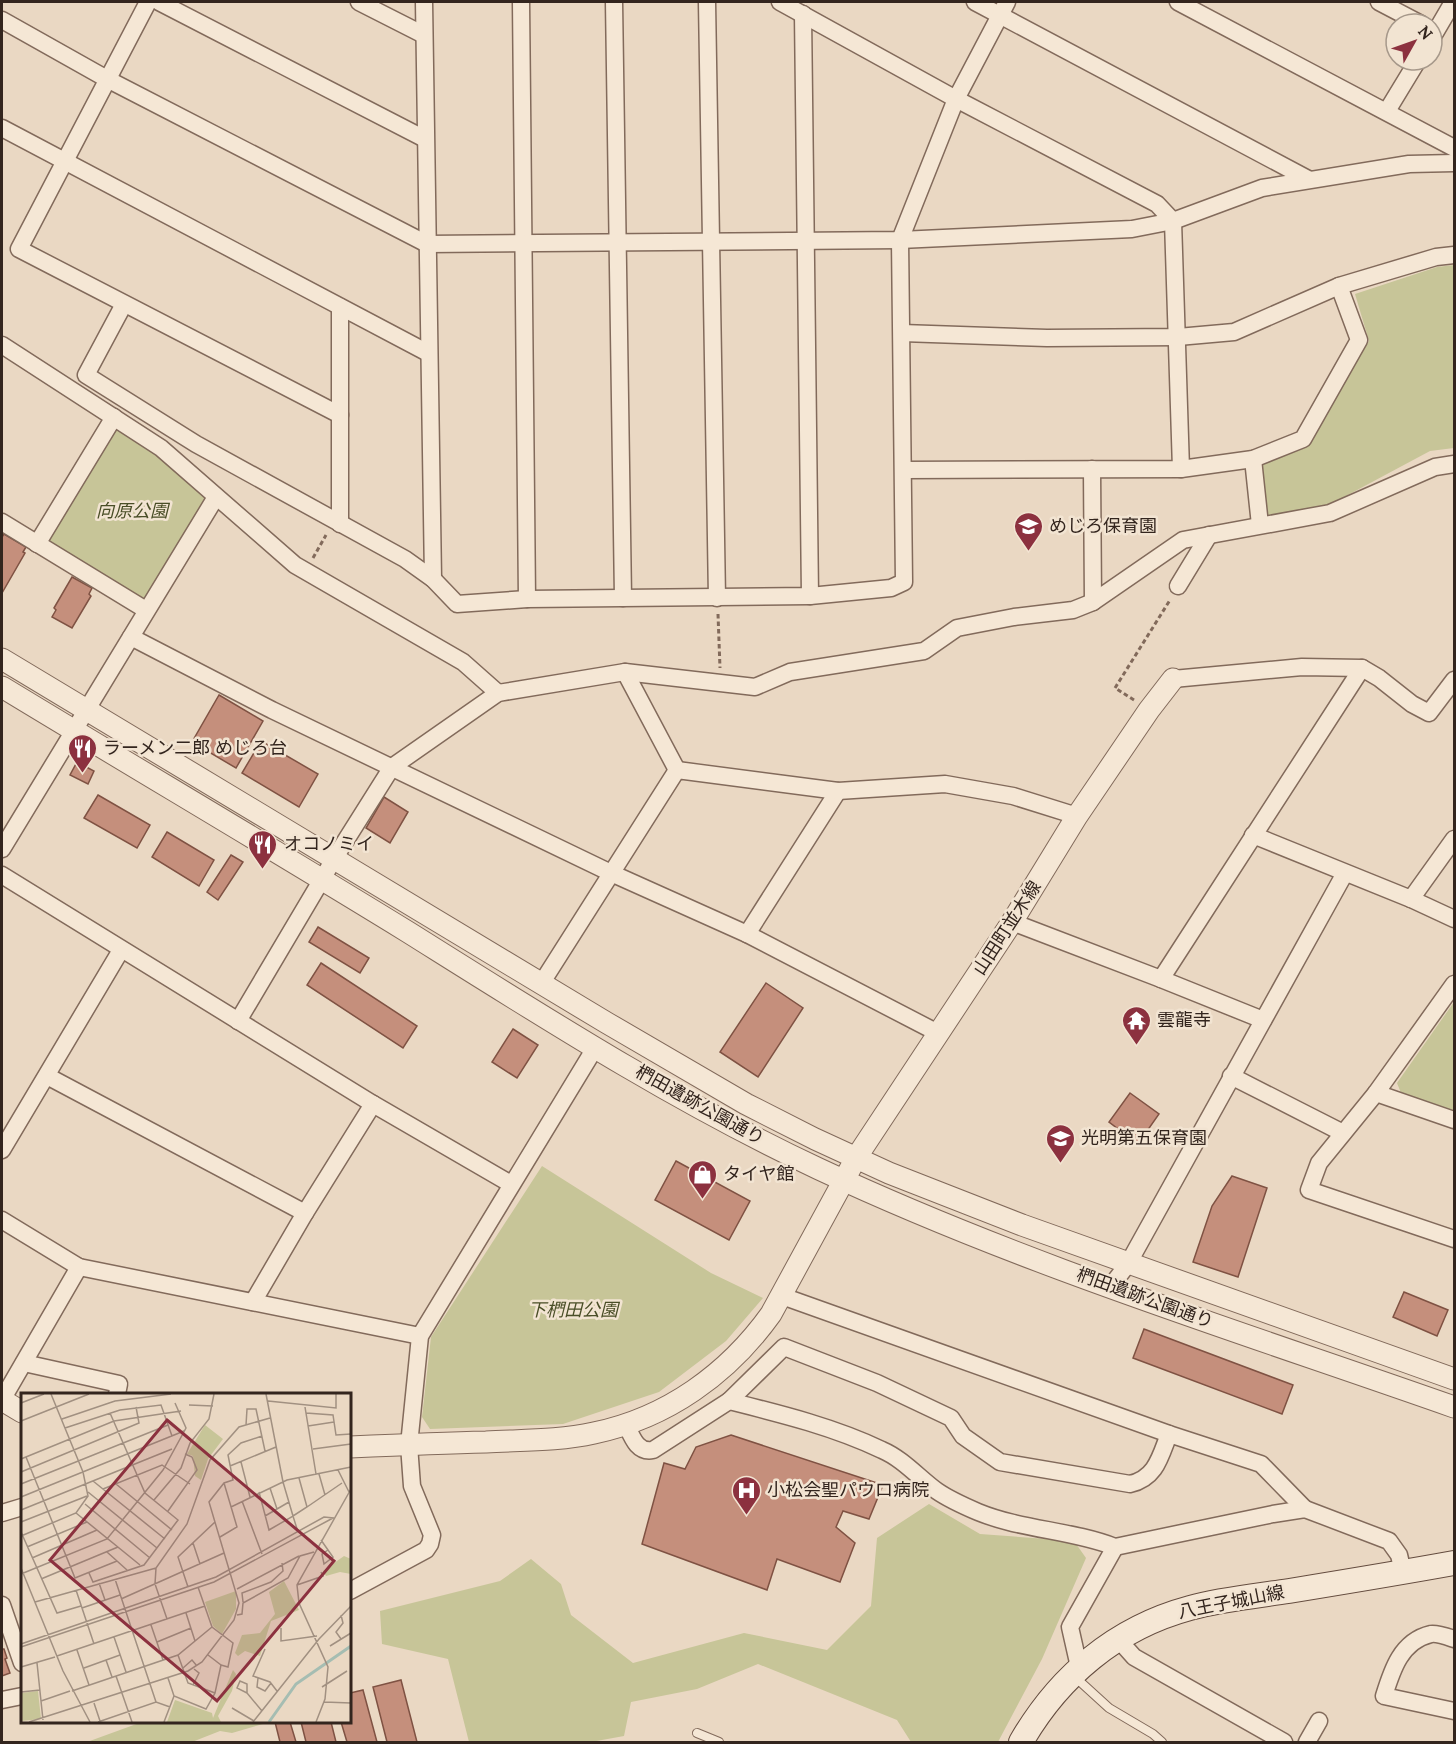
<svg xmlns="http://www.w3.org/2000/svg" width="1456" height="1744" font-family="Lora,'Noto Sans JP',serif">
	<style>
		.green { fill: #c7c598 }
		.building { fill: #c58f7c; stroke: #7f5243; stroke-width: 1.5 }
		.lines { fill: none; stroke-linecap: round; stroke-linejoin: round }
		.service-casing { stroke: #826a5b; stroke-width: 10 }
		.minor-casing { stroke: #826a5b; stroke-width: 19 }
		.tertiary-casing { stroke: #826a5b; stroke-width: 23 }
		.secondary-casing { stroke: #644c3f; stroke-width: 26 }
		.path { stroke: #826a5b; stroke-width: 3; stroke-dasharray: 4.5 3; stroke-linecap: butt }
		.service { stroke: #f5e7d5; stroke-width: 8 }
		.minor { stroke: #f5e7d5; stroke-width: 16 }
		.tertiary { stroke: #f5e7d5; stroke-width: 21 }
		.secondary { stroke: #f5e7d5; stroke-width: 24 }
		.labels { text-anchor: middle; stroke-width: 5; stroke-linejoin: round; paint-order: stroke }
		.park-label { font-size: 18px; font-style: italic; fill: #4a4e27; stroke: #f2e4d2 }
		.poi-label { font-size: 18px; fill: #33251e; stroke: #f2e4d2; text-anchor: start }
		.street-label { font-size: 18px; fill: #33251e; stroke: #f2e4d2 }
		.inset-river { fill: none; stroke: #a5bdb2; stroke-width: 3 }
		.inset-road { fill: none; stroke: #a19081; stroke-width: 1.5 }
		.view { fill: #8c313f; fill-opacity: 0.15; stroke: #8c313f; stroke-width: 3 }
		.inset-edge { fill: none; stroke: #33251e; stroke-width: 3 }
	</style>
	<rect width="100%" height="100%" fill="#ead8c3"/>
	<g class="green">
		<path d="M1454 265V448L1430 451 1331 504 1266 518 1260 461 1308 443 1369 341 1355 294 1437 267Z"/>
		<path d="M114 417 216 497 146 610 37 544Z"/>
		<path d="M1454 1002V1112L1401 1093 1397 1083Z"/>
		<path d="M542 1166 711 1273 763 1298 726 1341 659 1392 563 1424 430 1429 422 1417 431 1337Z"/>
		<path d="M929 1504 980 1534 1074 1541 1086 1558 1042 1659 998 1742H911L897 1720 758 1664 697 1689 631 1702 624 1736 591 1742H469L448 1659 382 1644 380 1611 500 1581 531 1559 561 1584 571 1615 633 1663 744 1633 827 1650 871 1606 877 1538Z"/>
		<path d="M142 1722H264L263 1724 232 1733 220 1731 192 1742H87Z"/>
	</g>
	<g class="building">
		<path d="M4 534 26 547 23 552 25 553 2 593V537Z"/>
		<path d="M72 577 92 588 89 594 91 596 72 628 52 617 56 610 54 608Z"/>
		<path d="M219 695 263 721 236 768 192 742Z"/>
		<path d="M261 741 318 774 299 807 242 773Z"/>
		<path d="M77 762 94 771 88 784 70 775Z"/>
		<path d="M98 795 150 825 137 848 84 818Z"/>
		<path d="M384 797 408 812 390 843 366 828Z"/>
		<path d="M167 832 214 860 199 886 152 857Z"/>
		<path d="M231 855 243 862 218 900 207 892Z"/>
		<path d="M318 927 369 958 360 973 309 942Z"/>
		<path d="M321 963 417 1026 403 1048 307 985Z"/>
		<path d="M766 983 803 1008 758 1077 720 1052Z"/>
		<path d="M513 1029 538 1045 517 1078 492 1062Z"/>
		<path d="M1130 1093 1159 1114 1138 1144 1109 1122Z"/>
		<path d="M676 1161 750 1201 729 1240 655 1200Z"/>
		<path d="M1232 1176 1267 1188 1238 1277 1193 1262 1212 1206Z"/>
		<path d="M1404 1292 1448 1310 1437 1336 1393 1317Z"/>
		<path d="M1144 1329 1293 1385 1282 1414 1133 1358Z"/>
		<path d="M731 1435 883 1485 869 1519 843 1511 836 1527 855 1543 840 1582 777 1559 767 1590 642 1544 664 1463 685 1469 696 1447Z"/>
		<path d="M2 1649H4L7 1658 5 1659 10 1673 2 1676Z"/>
		<path d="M401 1680 417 1742H387L373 1687Z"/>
		<path d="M363 1690 377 1742H347L341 1722H350V1693Z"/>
		<path d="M275 1722H290L296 1742H280Z"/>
		<path d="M301 1722H331L336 1742H306Z"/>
	</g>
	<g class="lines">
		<defs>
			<g id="service">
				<path d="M1075 1677 1109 1708 1153 1734 1162 1742"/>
				<path d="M697 1733 719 1742"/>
			</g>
			<g id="minor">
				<path d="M148 2 19 249 340 415"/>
				<path d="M159 2 425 139"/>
				<path d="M359 2 424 35"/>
				<path d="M424 2 433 579"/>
				<path d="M521 2 527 599"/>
				<path d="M614 2 623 598"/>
				<path d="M707 2 717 598"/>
				<path d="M780 2 956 99 1157 204 1173 221 1181 469"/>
				<path d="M975 2 1308 179"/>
				<path d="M1178 2 1454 148"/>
				<path d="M1379 2 1421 24"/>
				<path d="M803 14 810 596"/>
				<path d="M2 20 107 79 427 244 900 240 1132 229 1173 221 1262 188 1409 164 1454 163"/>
				<path d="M1432 38 1453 2"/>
				<path d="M1387 111 1418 60"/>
				<path d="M2 128 428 353"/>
				<path d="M124 304 86 375 196 444 405 559 433 579 457 604 527 599 810 596 891 588 904 582 900 240 956 99 1007 2"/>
				<path d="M340 307V524"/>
				<path d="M902 333 1047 338 1178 337 1234 332 1339 286 1436 257 1454 255"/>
				<path d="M2 345 161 448 295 565 463 662 498 693"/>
				<path d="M1253 459 1260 525"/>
				<path d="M1092 469 1093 602"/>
				<path d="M904 470 1181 469 1253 459 1303 439 1359 340 1339 286"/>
				<path d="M2 522 146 610"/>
				<path d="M37 544 114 417"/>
				<path d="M1178 586 1209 535"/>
				<path d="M131 637 272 710 611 873 747 934 938 1033"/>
				<path d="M625 672 677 770"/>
				<path d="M1173 679 1302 667 1362 668 1379 678 1412 704 1429 713 1454 680"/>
				<path d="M1253 835 1411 899 1454 919"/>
				<path d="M2 849 216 497"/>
				<path d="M2 875 373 1104 511 1184"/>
				<path d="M1411 899 1454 839"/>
				<path d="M1012 922 1161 979 1362 668"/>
				<path d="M747 934 838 791"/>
				<path d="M1161 979 1263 1020"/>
				<path d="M541 984 677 770 838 791 945 784 1013 796 1077 816"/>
				<path d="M1454 984 1376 1093 1319 1163 1309 1190 1454 1239"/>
				<path d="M238 1021 334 859 392 767 498 693 625 672 755 687 790 672 924 651 957 628 1014 617 1073 610 1093 602 1183 540 1330 513 1435 467 1454 464"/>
				<path d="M47 1076 305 1213"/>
				<path d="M1231 1076 1343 1133"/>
				<path d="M1376 1093 1454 1120"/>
				<path d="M2 1150 121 950"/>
				<path d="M2 1220 79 1267 420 1336"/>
				<path d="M1111 1286 1128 1264 1345 873"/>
				<path d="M782 1296 1169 1434 1261 1464 1305 1509"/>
				<path d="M253 1302 305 1213 373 1104"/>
				<path d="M24 1363 119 1384 117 1394"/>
				<path d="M2 1400 79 1267"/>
				<path d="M729 1401 784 1347 877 1383 951 1418 963 1436 1000 1462 1130 1484C1156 1478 1160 1457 1169 1434"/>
				<path d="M626 1424C632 1437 637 1453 653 1450L729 1401C781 1414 834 1427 882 1450 903 1459 919 1478 937 1491 950 1500 964 1506 978 1512 1022 1530 1071 1530 1115 1547L1273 1514 1305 1509 1389 1541 1399 1555 1403 1572"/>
				<path d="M2 1513 22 1507"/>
				<path d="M350 1591 426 1550 430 1544 432 1535 412 1486 409 1445 420 1336 595 1048"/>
				<path d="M2 1605 22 1663"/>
				<path d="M1118 1639 1134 1657 1284 1742"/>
				<path d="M1454 1639C1448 1637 1437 1633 1431 1634 1401 1641 1392 1670 1384 1696L1454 1711"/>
				<path d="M1079 1667 1070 1627 1115 1547"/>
				<path d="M2 1700 22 1696"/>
				<path d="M1307 1742 1319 1721"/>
			</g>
			<g id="tertiary">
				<path d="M2 659 607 1023 746 1104 815 1139 889 1173 1022 1225 1454 1379"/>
				<path d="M2 687C137 769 273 849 408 932 542 1016 676 1102 819 1169 1024 1265 1241 1332 1454 1407"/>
				<path d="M2 1400 22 1412"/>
				<path d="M350 1447C395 1445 440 1443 486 1442 522 1440 559 1441 594 1433 667 1418 728 1374 771 1314L856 1158 1012 922 1077 816 1149 710 1173 679"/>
			</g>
			<path id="secondary" d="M1021 1742C1059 1676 1116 1628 1190 1608 1222 1599 1256 1596 1289 1591 1344 1582 1399 1573 1454 1563"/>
		</defs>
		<use href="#service" class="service-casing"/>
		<use href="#minor" class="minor-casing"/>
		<use href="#tertiary" class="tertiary-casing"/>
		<use href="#secondary" class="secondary-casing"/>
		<g class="path">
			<path d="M313 558 326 535"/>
			<path d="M718 614 720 668"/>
			<path d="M1134 700 1115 688 1170 600"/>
		</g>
		<use href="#service" class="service"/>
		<use href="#minor" class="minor"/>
		<use href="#tertiary" class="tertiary"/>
		<use href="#secondary" class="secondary"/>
	</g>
	<defs>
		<symbol id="school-pin" viewBox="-11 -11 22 30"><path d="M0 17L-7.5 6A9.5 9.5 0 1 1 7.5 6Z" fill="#8c313f" stroke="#f2e4d2"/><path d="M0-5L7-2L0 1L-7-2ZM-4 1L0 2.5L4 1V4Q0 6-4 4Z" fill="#fff"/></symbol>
		<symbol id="restaurant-pin" viewBox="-11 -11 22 30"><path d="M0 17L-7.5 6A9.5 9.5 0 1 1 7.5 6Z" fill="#8c313f" stroke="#f2e4d2"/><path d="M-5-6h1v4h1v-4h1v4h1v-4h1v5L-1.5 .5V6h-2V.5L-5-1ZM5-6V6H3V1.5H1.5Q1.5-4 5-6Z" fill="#fff"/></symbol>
		<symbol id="temple-pin" viewBox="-11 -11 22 30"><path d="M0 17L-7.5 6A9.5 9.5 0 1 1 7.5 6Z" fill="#8c313f" stroke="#f2e4d2"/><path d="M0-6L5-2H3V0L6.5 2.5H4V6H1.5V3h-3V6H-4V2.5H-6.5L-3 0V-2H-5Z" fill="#fff"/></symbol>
		<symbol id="shop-pin" viewBox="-11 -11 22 30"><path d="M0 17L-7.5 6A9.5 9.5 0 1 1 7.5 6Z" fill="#8c313f" stroke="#f2e4d2"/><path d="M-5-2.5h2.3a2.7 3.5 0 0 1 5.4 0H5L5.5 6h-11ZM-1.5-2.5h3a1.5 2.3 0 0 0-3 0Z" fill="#fff"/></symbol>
		<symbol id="hospital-pin" viewBox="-11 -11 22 30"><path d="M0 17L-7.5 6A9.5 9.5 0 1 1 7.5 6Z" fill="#8c313f" stroke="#f2e4d2"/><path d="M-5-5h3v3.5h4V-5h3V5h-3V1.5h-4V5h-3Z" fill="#fff"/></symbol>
	</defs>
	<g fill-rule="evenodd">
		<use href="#school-pin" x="1012" y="510" width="33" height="45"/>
		<use href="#restaurant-pin" x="66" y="732" width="33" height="45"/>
		<use href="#restaurant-pin" x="246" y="828" width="33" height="45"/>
		<use href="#temple-pin" x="1120" y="1004" width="33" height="45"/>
		<use href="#school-pin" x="1044" y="1122" width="33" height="45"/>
		<use href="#shop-pin" x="686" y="1158" width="33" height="45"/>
		<use href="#hospital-pin" x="730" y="1474" width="33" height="45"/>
	</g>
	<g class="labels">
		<g class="park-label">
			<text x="132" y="517">向原公園</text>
			<text x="573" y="1316">下椚田公園</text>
		</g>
		<g class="poi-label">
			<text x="1049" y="532">めじろ保育園</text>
			<text x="103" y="754">ラーメン二郎 めじろ台</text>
			<text x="284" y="850">オコノミイ</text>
			<text x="1157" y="1026">雲龍寺</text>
			<text x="1081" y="1144">光明第五保育園</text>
			<text x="723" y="1180">タイヤ館</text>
			<text x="767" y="1496">小松会聖パウロ病院</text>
		</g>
		<g class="street-label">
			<text transform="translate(1007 928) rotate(-57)" y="6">山田町並木線</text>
			<text transform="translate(700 1105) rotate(29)" y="6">椚田遺跡公園通り</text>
			<text transform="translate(1145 1298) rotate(20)" y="6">椚田遺跡公園通り</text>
			<text transform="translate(1231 1602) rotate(-11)" y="6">八王子城山線</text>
		</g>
	</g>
	<g transform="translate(21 1393)">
		<rect width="330" height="330" fill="#ead8c3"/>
		<path d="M184 32 202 46 187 66 180 87 174 83 172 63 166 61ZM323 163 330 166V181L319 179 305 183 302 178ZM263 188 278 217 250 228 239 263 224 258 217 263 214 260 221 242 239 240 254 221 248 199ZM215 198V216L201 241 192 233 184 209ZM212 277 215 281 211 298 197 323 200 329H146L154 307 191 320 192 325ZM17 298 20 326 0 328V300Z" fill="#c7c598"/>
		<path class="inset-river" d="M248 329 275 291 330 253"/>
		<path class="inset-road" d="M245 1 262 89 272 123 286 114 278 85M247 8 315 15V1M0 10 23 1M168 12 192 13M284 14 295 81M285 20 312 22 315 42 330 41M41 26 94 8 150 1M0 28 68 1M225 32 226 16H235L244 58M287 33 313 29M44 35 99 17 140 12 151 43M292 56 330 51M5 64 54 185 96 168M0 66 93 28 160 18M220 69 229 104M209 73 255 54M317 77 328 99M0 79 118 30 115 14M298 81 304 102M72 88 144 146M0 91 147 32M95 91 151 137M249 95 256 116M82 96 141 72 169 91M67 99 136 155M238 99 248 137 272 123 277 139M0 104 163 38M133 107 160 75 169 50 188 26 193 1M221 108 241 161M64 111 129 165M210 114 266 87 330 74M286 114 321 90M0 117 151 56M147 118 176 77 171 64 164 61M55 120 119 172M244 123 268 109M0 129 66 103M0 139 36 220 60 213M0 143 55 120 67 103 62 79 30 1M199 144 216 134 203 90M300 147 307 157 312 164 303 171 301 161 307 157M172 150 179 171M6 154 66 129M86 159 106 177M11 165 76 137M0 175 42 278 69 329M68 180 72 189 123 172 157 127 124 100 89 20M0 181 86 146 142 77 165 35 154 10M20 186 97 154M94 186 135 309M78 190 84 207M276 192 302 183 300 179M167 194 157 164 194 129M177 194 191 234 212 250 207 274 200 272M216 196 278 163M55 197 73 251M100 206 203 160M14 209 135 175M222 209 221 200 250 189 262 178 261 170M61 215 99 202M165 220 174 248M216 222 221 221 222 210 267 185 279 163 293 159M146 226 134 191 135 175 166 131 189 67 218 34 249 25M130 232 142 267M260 235V248L296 243M93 244 105 279M320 246 315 239 322 230 320 222M136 249 170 235M0 251 195 184 303 124 313 125M309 253 330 240M0 254 193 189 312 125M244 256 232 283 249 289 256 298M56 257 68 292M157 262 167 290 194 300M36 263 184 213M85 267 91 284M16 270 22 327M0 274 34 264M63 275 99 262M162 275 171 267 176 273M95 283 111 329M147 285 153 303 185 316 194 300 200 272 187 262M237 285 236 294 244 298 250 290M172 292 178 280 173 276M301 294 326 278M51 298 157 262 191 234M0 299 19 297M226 300 216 295 219 288 226 291V300L241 318M20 308 49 298M303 309 330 310M73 310 79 328M211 315 233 328M8 329 167 278 181 269 213 227 218 210 188 109 203 90 212 87 207 62 220 50 241 43M77 329 135 309 149 314M143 329 153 303M232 329 298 246 330 213M295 329 304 306 307 274 278 210 276 192 330 96"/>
		<path class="view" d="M146 27 313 168 196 308 29 167Z"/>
		<rect width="330" height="330" class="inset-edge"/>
	</g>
	<rect width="1456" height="1744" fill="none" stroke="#33251e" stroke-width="6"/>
	<g transform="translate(1414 42) rotate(50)"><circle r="28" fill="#f2e4d2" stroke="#a6988a" stroke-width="1.5"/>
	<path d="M0-4.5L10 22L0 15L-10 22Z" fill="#8c313f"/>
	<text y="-9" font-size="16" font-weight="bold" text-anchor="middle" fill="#33251e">N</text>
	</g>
</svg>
